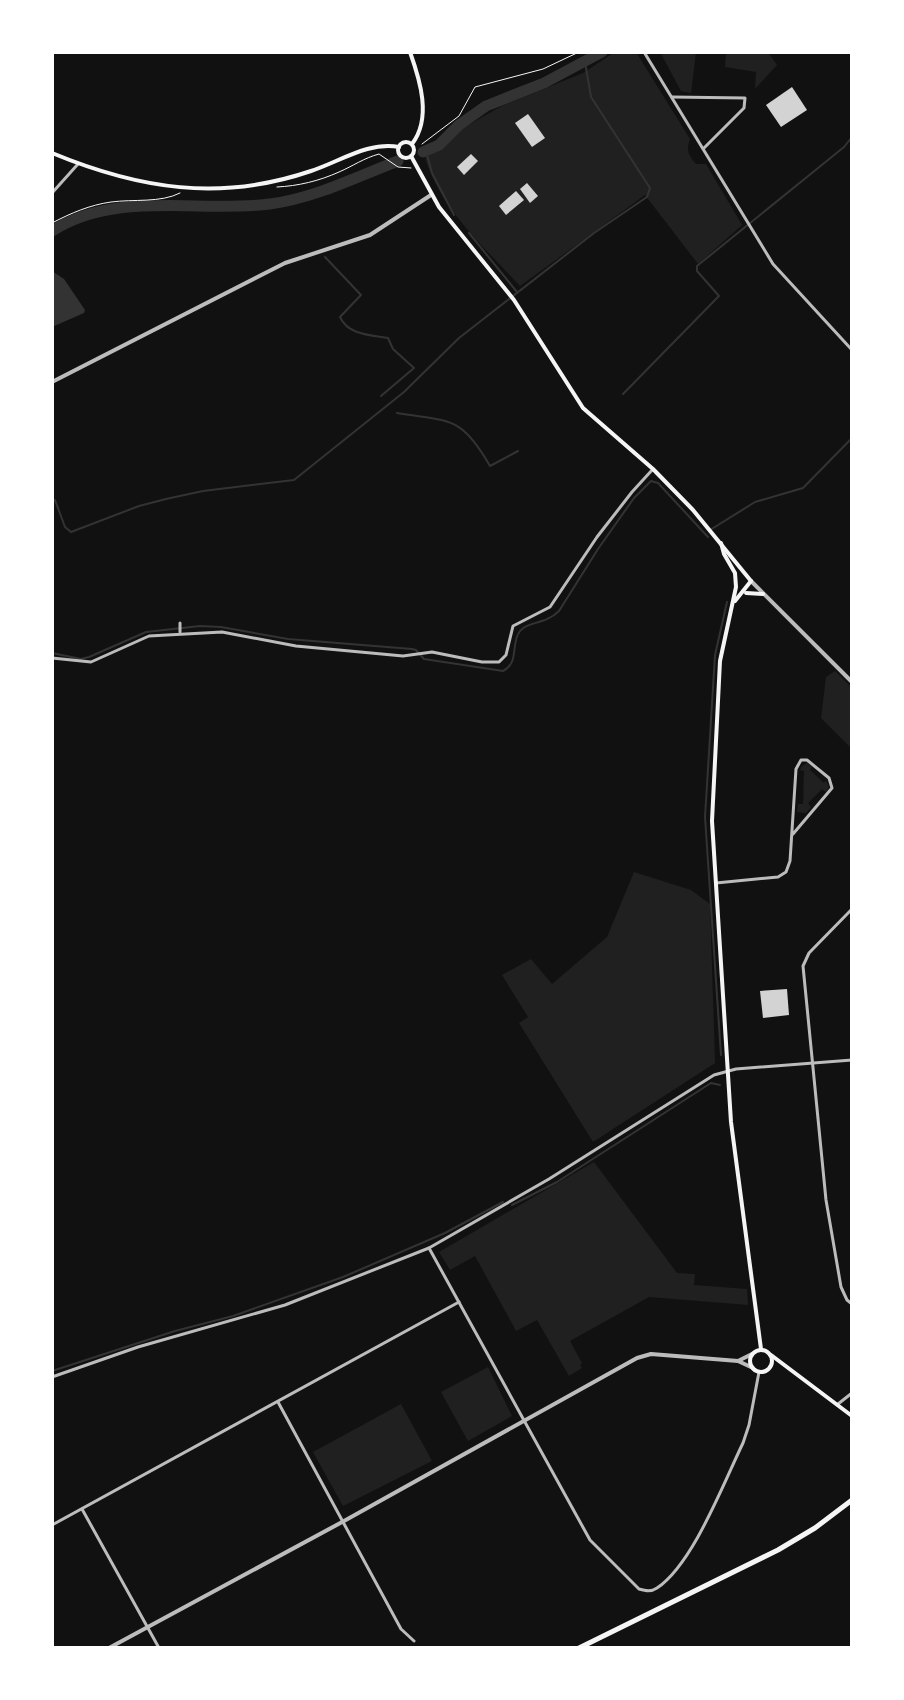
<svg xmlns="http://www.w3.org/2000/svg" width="904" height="1700" font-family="Bitter,serif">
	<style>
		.green { fill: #202020 }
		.water { fill: #333 }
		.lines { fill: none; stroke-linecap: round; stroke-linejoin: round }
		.stream { stroke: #333; stroke-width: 2 }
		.river { stroke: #333; stroke-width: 11 }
		.building { fill: #d3d3d3 }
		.path { stroke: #f5f5f5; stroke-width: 1 }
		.minor { stroke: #bcbcbc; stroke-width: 3 }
		.tertiary { stroke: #bcbcbc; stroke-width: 4 }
		.secondary { stroke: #f5f5f5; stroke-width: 4 }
		.primary { stroke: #f5f5f5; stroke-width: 5 }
	</style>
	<rect width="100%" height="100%" fill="#111"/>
	<g class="green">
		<path d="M615 52H636L690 139C686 150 688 155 696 164H706L742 225 698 264 645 195 520 286C484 247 441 209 425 158L442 147 461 129 502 106 583 73Z"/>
		<path d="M660 52H696L691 93 681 91Z"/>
		<path d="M726 52H768L777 65 755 89 756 72 725 67Z"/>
		<path d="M835 671 852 688V749L821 718 826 677Z"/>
		<path d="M807 763 812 767 810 770 824 783 826 781 829 787 826 792 822 789 808 803 811 807 806 813 797 812 798 804H803L804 771 800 770 801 767Z"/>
		<path d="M634 872 691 890 710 904 715 1063 593 1142 519 1023 528 1017 502 975 531 959 552 984 607 937Z"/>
		<path d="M594 1162 677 1273 695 1274 694 1285 747 1289 748 1305 649 1297 570 1341 582 1363 580 1365 582 1368 569 1376 537 1320 516 1331 475 1256 450 1270 439 1252Z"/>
		<path d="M488 1367 512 1416 468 1441 441 1392Z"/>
		<path d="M401 1404 432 1461 343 1506 313 1452Z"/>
	</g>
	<path class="water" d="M52 271 64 279 85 310 84 313 52 327Z"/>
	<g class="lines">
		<g class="stream">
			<path d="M426 151 432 173 454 215"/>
			<path d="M469 233 517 292"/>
			<path d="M325 257 361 295 340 317C348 335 370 335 388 338L393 349 414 368 381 396"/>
			<path d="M623 394 719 296 697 271V266L844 147 852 137"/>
			<path d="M397 413C450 422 461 415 490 466L518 451"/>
			<path d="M52 501 55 500 65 527 71 532 139 506 166 499 203 491 294 480 404 392 459 338 594 233 647 197 650 188 591 97 585 62"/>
			<path d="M710 530 755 502 803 488 852 438"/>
			<path d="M52 653 81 659 89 657 146 632 200 626 221 627 288 639 412 649 416 650 424 659 503 671C520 662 510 644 520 631 528 621 545 625 559 611L598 549 634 498 651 481 658 483 708 537"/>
			<path d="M721 1055 705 817 715 655 727 602"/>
			<path d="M512 1205 557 1182 711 1083 720 1085"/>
			<path d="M52 1371 175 1331 233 1316 343 1277 445 1233 503 1202"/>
		</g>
		<g class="river">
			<path d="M423 152 439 145 459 125 486 106 544 83 602 52"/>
			<path d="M52 231C116 190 198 213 270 204 315 198 356 177 398 161"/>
		</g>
	</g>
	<g class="building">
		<path d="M792 87 807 110 781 127 766 105Z"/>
		<path d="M528 114 545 138 532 147 515 123Z"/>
		<path d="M471 154 478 161 464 175 457 167Z"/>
		<path d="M527 183 538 196 530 203 520 189Z"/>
		<path d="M516 191 524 200 506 215 499 206Z"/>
		<path d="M787 989 789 1015 763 1018 760 991Z"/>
	</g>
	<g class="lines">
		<g class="path">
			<path d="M422 144 459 116 475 87 543 69 579 52"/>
			<path d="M277 187C298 186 319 181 339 172 353 166 364 158 379 154L398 167 411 168"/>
			<path d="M52 223C71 213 90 205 111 202 133 199 161 203 180 193"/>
		</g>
		<g class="minor">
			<path d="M644 52 773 264 852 350"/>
			<path d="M672 97 745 98 744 108 704 148"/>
			<path d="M52 193 78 164"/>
			<path d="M180 623V632"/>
			<path d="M52 658 91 662 149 636 222 632 296 646 403 656 432 652 482 662H499L506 655 513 626 550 607 597 537 632 492 653 469"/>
			<path d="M716 883 778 877 786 872 790 861 796 769 801 760H807L829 778 832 788 793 834"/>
			<path d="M852 909 809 953 803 966 826 1200 841 1287 847 1300 852 1304"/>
			<path d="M429 1248 590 1540 639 1589C646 1591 651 1592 657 1588 693 1564 724 1482 743 1443L749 1425 759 1372"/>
			<path d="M52 1377 138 1347 285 1305 429 1248 549 1179 714 1075 736 1069 852 1060"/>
			<path d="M278 1402 401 1629 414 1641"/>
			<path d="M838 1404 852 1393"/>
			<path d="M82 1509 159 1648"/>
			<path d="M52 1525 459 1302"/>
		</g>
		<g class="tertiary">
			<path d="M52 382 285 263 370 235 431 195"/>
			<path d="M751 581 852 682"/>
			<path d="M738 1361 753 1368"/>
			<path d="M109 1648 344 1521 637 1358 651 1354 738 1361 752 1354"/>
		</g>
		<g class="secondary">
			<path d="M410 52C420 80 432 118 412 144"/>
			<circle cx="406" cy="150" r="8"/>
			<path d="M52 153C139 189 220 202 311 171 339 162 369 141 399 147"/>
			<path d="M411 156 439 207 514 300 583 408 653 469 693 510 751 581"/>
			<path d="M721 543 724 554 735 573 736 587 720 661 712 821 731 1122 761 1349"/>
			<path d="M746 593 763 594"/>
			<path d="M735 601 751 581"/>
			<circle cx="761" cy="1361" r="11"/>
			<path d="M771 1355 852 1416"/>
		</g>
		<path class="primary" d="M579 1648 778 1550 815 1528 852 1500"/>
	</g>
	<rect width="904" height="1700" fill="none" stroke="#ffffff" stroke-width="108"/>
</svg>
